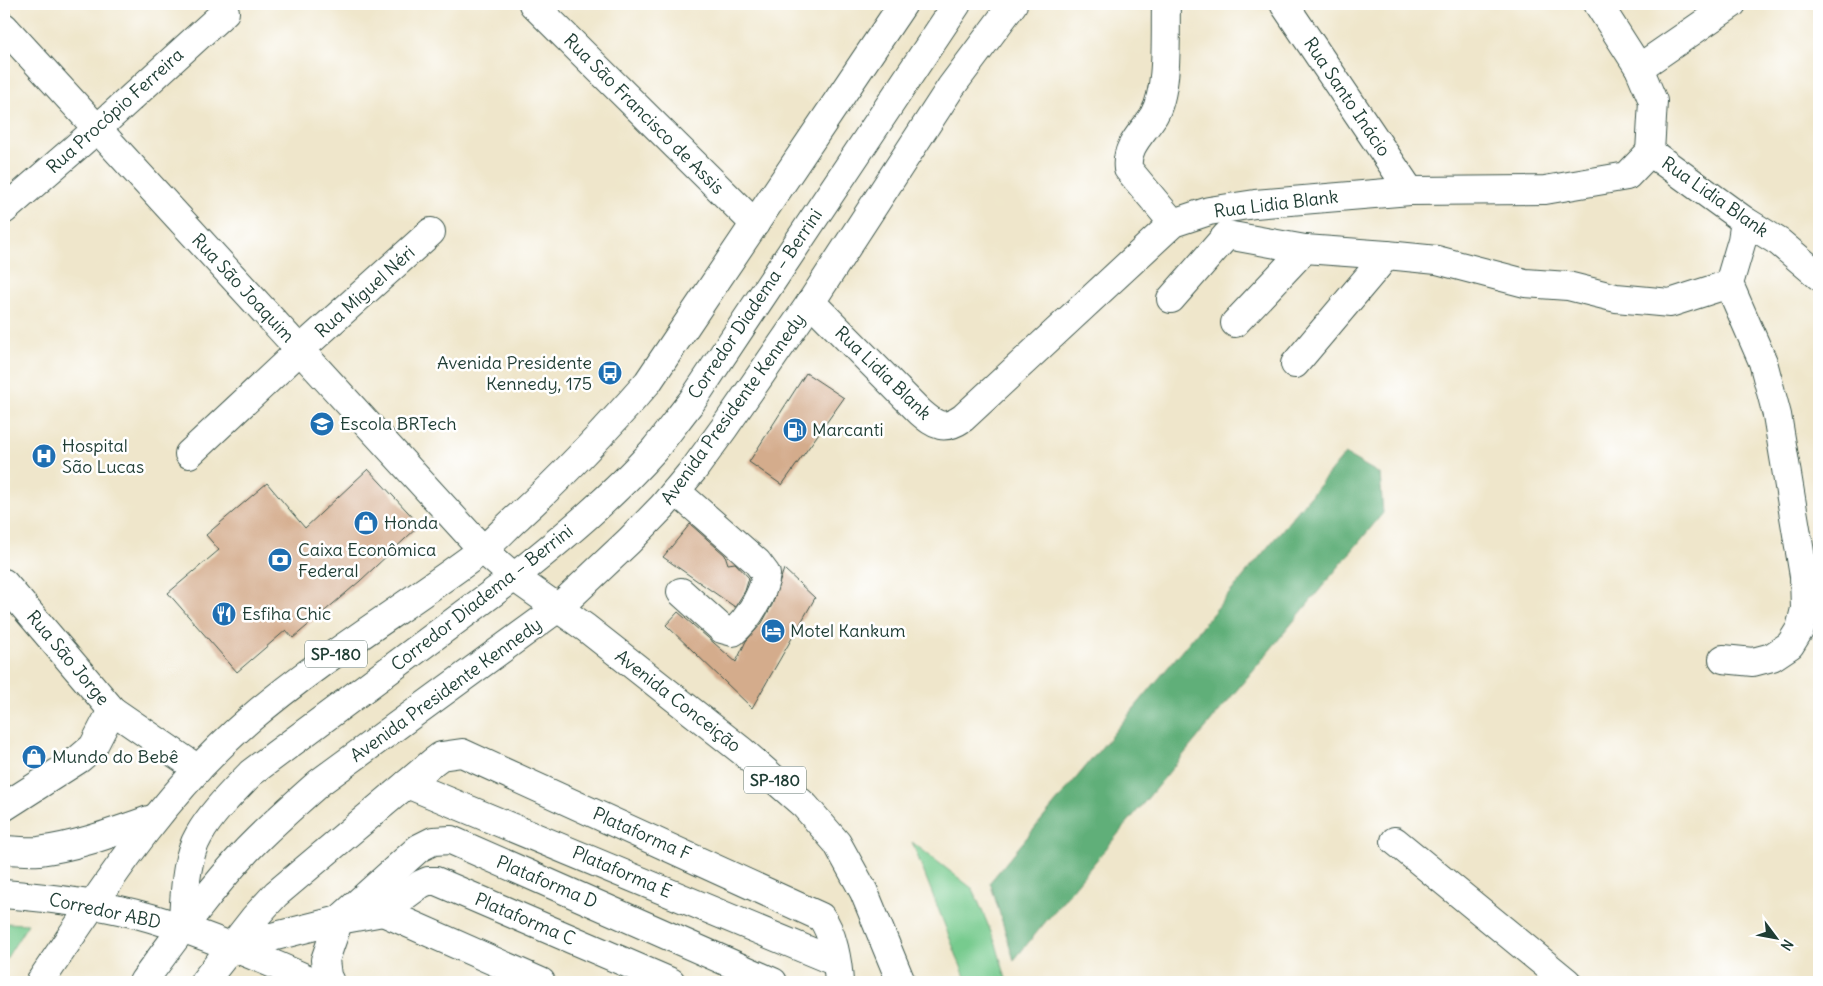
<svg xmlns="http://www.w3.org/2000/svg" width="1823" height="986" font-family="Delius,sans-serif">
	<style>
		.green { fill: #77cb8e; stroke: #4b8461 }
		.forest { fill: #61af79; stroke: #407656 }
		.building { fill: #d4ac8c }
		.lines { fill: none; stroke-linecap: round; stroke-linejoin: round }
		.minor-casing { stroke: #3e564b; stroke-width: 30 }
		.major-casing { stroke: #3e564b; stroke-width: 30 }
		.minor { stroke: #fff; stroke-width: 28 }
		.major { stroke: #fff; stroke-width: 28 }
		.labels { text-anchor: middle; stroke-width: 5; stroke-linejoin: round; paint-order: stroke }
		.shield { fill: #fff; stroke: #627771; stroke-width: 1 }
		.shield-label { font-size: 16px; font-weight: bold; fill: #1f3d34 }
		.street-label { font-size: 18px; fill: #1f3d34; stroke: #fff }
		.poi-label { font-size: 18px; fill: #1f3d34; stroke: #fff; text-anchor: start }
	</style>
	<rect width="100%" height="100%" fill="#fff"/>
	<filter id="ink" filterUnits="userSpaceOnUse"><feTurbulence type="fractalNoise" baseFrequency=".02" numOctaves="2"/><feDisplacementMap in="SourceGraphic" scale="10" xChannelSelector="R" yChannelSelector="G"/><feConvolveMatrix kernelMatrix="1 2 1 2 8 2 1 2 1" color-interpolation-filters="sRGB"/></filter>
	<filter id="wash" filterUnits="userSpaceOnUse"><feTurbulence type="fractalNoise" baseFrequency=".0096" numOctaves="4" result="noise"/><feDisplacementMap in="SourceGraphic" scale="20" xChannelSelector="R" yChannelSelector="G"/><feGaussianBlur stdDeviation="1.12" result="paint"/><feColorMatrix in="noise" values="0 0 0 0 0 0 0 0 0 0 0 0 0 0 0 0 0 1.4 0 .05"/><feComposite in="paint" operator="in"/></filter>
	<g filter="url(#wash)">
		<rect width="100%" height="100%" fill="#efe6cb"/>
		<g class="green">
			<path d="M912 842 973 889 996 944 1007 982H967Z"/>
			<path d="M4 923 28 924 4 962Z"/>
		</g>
		<path class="forest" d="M1345 454 1380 474 1383 513 1014 960 990 882Z"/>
		<g id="blocks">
			<g class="building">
				<path d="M806 373 844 398 782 485 749 462Z"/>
				<path d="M368 469 420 525 360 581 293 638 286 630 237 672 168 593 219 550 206 535 267 483 305 528Z"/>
				<path d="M690 524 725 555 728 564 735 563 749 578 745 591 735 607 663 557Z"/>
				<path d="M784 569 815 598 752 708 666 625 678 612 736 662 746 641 762 623 772 605Z"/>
			</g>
		</g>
	</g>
	<g filter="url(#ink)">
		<use href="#blocks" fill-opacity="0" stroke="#3e564b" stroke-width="1"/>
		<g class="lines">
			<defs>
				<g id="minor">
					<path d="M533 4 755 224"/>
					<path d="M1166 4C1165 35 1169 88 1154 115 1143 133 1125 146 1128 169L1173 223"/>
					<path d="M1284 4 1410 191"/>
					<path d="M1598 4 1639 68 1653 101 1650 152"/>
					<path d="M4 27 483 550"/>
					<path d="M1639 68 1732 4"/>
					<path d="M1650 152 1745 221 1779 242 1819 276"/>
					<path d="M4 210 97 129 225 12"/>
					<path d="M1171 299 1227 235 1305 249 1387 255 1437 260 1525 283 1568 286 1616 298 1670 303 1729 284"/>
					<path d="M811 302 920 412C936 426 944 431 963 418L1173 223 1209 211 1255 204 1410 191 1545 190 1627 176 1650 152"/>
					<path d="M1235 323 1305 249"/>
					<path d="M1295 364 1387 255"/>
					<path d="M189 454 300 350 431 232"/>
					<path d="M676 491 757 562 766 574C764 593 748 620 733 632L722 629 681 592"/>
					<path d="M4 583 112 710 198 769"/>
					<path d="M1723 659 1753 662 1772 657 1790 645 1800 629 1805 609 1804 576 1777 415 1763 362 1729 284 1742 240 1745 221"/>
					<path d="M407 784 836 962"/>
					<path d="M4 807 79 759 93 747 112 710"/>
					<path d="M1395 841 1567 982"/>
					<path d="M4 894C53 898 103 904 151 918 207 935 261 958 314 982"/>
					<path d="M383 912 541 982"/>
					<path d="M182 929C185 900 184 860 199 835 212 812 233 792 251 773L514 577C563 538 612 497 654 450 667 434 679 417 692 401L957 4"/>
					<path d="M232 947 339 920 383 912 421 884 428 881H436L671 982"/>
					<path d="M204 982 255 917 276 894 433 762 441 756 462 753 821 917C833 932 838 963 839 982"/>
					<path d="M330 982 327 976 325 960 339 920 419 848 433 841 451 840 773 982"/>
				</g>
				<g id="major">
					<path d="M483 550 514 577 586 628 742 751 805 806 837 843 864 892 901 982"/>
					<path d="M4 850C15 850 27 852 39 851 79 846 117 831 155 818"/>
					<path d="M40 982C103 889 164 793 250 719 322 657 405 608 481 551 495 541 506 527 519 516 565 474 607 429 648 382L903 4"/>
					<path d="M143 982C176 937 209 891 247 850 270 826 295 804 320 782L558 608 629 541 663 506 695 468 724 428 811 302 951 87 1013 4"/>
				</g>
			</defs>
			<use href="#minor" class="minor-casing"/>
			<use href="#major" class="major-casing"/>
			<use href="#minor" class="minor"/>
			<use href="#major" class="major"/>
		</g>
	</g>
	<defs>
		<symbol id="bus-disc" viewBox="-11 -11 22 22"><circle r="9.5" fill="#1f6fb2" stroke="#fff"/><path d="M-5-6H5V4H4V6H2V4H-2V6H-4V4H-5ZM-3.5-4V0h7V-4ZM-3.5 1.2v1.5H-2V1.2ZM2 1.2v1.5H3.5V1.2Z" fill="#fff"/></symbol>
		<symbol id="school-disc" viewBox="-11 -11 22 22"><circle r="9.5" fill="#1f6fb2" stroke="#fff"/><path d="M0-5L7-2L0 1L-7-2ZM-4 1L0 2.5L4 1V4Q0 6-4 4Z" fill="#fff"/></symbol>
		<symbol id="fuel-disc" viewBox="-11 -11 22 22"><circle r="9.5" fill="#1f6fb2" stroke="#fff"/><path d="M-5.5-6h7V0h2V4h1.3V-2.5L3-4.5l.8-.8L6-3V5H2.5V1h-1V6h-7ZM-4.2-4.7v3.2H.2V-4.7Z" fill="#fff"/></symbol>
		<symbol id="hospital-disc" viewBox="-11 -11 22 22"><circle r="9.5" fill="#1f6fb2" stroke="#fff"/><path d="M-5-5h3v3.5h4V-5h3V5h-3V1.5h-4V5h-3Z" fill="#fff"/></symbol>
		<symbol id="shop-disc" viewBox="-11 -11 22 22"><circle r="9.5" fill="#1f6fb2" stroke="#fff"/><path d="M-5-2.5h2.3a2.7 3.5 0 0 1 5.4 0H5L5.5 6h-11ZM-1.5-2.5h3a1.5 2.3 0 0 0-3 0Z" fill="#fff"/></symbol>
		<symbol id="bank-disc" viewBox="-11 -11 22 22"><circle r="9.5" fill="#1f6fb2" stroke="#fff"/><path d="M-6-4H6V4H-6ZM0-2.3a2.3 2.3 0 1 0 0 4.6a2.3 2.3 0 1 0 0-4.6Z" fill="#fff"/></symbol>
		<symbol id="restaurant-disc" viewBox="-11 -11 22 22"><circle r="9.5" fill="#1f6fb2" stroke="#fff"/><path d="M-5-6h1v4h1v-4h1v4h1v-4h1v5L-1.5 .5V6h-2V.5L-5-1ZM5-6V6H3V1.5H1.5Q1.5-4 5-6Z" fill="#fff"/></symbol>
		<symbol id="hotel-disc" viewBox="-11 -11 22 22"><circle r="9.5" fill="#1f6fb2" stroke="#fff"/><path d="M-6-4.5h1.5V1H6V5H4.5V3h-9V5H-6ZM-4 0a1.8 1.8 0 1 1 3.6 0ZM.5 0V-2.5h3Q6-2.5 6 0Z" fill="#fff"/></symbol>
	</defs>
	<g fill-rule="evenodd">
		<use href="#bus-disc" x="596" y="359" width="28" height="28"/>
		<use href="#school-disc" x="308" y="410" width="28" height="28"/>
		<use href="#fuel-disc" x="781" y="416" width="28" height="28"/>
		<use href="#hospital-disc" x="30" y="442" width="28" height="28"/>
		<use href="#shop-disc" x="352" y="509" width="28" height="28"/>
		<use href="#bank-disc" x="266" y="546" width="28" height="28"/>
		<use href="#restaurant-disc" x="210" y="600" width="28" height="28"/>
		<use href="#hotel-disc" x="759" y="617" width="28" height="28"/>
		<use href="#shop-disc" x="20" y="743" width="28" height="28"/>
	</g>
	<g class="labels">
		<g class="shield">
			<rect x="305" y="640.5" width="62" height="27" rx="4"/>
			<rect x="744" y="766.5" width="62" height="27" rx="4"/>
		</g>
		<g class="shield-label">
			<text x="336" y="660">SP-180</text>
			<text x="775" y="786">SP-180</text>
		</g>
		<g class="street-label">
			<text transform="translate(1347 97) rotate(56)" y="6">Rua Santo Inácio</text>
			<text transform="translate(115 111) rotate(-42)" y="6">Rua Procópio Ferreira</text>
			<text transform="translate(644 114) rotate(45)" y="6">Rua São Francisco de Assis</text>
			<text transform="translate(1715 197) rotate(35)" y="6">Rua Lidia Blank</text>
			<text transform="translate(1276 204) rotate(-7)" y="6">Rua Lidia Blank</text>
			<text transform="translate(243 288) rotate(47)" y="6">Rua São Joaquim</text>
			<text transform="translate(365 292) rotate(-42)" y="6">Rua Miguel Néri</text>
			<text transform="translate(755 304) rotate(-56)" y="6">Corredor Diadema – Berrini</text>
			<text transform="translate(883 373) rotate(44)" y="6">Rua Lidia Blank</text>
			<text transform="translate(733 409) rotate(-54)" y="6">Avenida Presidente Kennedy</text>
			<text transform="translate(482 598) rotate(-38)" y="6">Corredor Diadema – Berrini</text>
			<text transform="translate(68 658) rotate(50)" y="6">Rua São Jorge</text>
			<text transform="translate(446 690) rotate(-36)" y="6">Avenida Presidente Kennedy</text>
			<text transform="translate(678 701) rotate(38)" y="6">Avenida Conceição</text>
			<text transform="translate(642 834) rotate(24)" y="6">Plataforma F</text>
			<text transform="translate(622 872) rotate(23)" y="6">Plataforma E</text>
			<text transform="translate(547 882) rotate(23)" y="6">Plataforma D</text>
			<text transform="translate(105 911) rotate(12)" y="6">Corredor ABD</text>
			<text transform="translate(525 919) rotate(23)" y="6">Plataforma C</text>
		</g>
		<g class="poi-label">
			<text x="592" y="369" text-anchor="end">Avenida Presidente<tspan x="592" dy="21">Kennedy, 175</tspan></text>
			<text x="340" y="430">Escola BRTech</text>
			<text x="812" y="436">Marcanti</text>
			<text x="62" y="452">Hospital<tspan x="62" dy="21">São Lucas</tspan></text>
			<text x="384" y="529">Honda</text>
			<text x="298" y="556">Caixa Econômica<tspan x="298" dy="21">Federal</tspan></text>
			<text x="242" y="620">Esfiha Chic</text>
			<text x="790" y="637">Motel Kankum</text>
			<text x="52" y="763">Mundo do Bebê</text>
		</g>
	</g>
	<rect width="1823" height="986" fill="none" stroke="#fff" stroke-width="20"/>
	<g transform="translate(1776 938) rotate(122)" stroke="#ffffff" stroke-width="4" paint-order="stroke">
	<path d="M0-4L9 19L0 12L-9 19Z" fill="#1f3d34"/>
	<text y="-8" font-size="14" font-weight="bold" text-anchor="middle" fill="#1f3d34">N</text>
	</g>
</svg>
